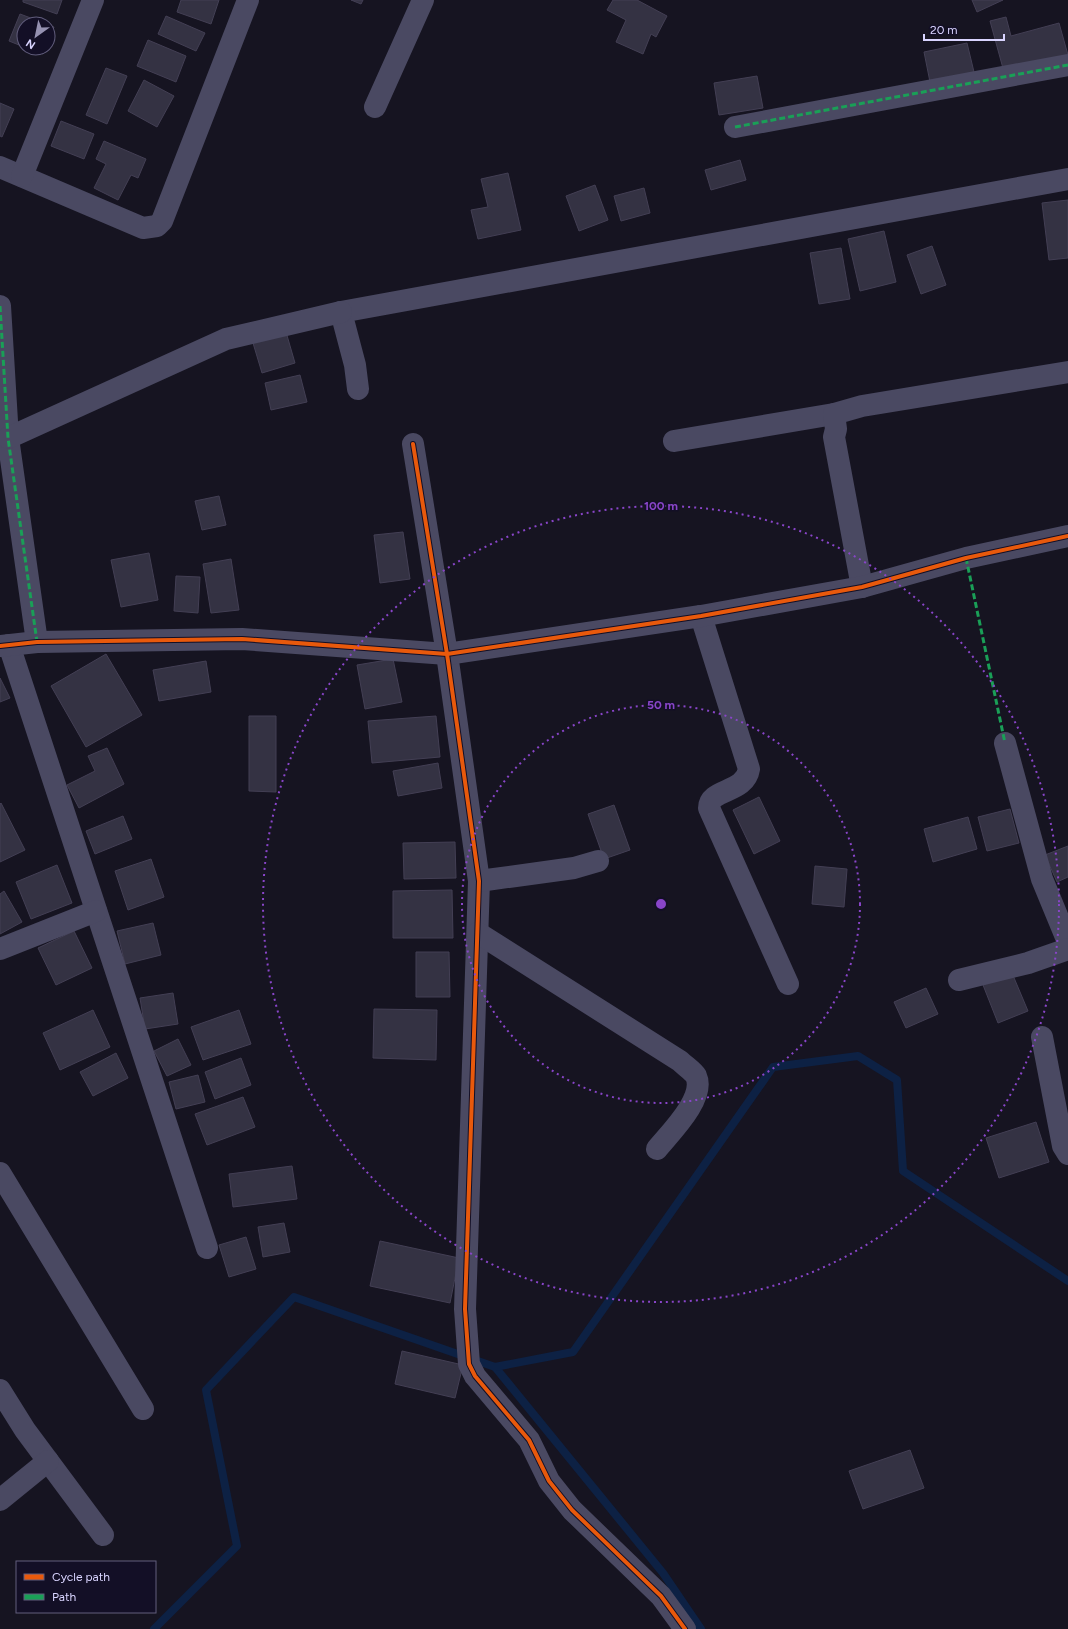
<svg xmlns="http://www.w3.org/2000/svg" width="1068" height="1629" font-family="Figtree,sans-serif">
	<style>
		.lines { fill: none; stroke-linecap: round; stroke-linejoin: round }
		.stream { stroke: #0d2144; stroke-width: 8 }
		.building { fill: #343243; stroke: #433f54 }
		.minor { stroke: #4a4962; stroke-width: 22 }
		.quiet { stroke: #1a9f57; stroke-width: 3; stroke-dasharray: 6 3; stroke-linecap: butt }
		.cycleway-casing { stroke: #130f26; stroke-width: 6 }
		.cycleway { stroke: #e8590c; stroke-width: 4 }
		.ring { fill: none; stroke: #8945c9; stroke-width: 2; stroke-dasharray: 2 4 }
		.centre { fill: #8945c9; stroke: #130f26; stroke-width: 2 }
		.ring-label { font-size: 12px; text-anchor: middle; font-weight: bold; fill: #8945c9; stroke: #130f26; stroke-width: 3; stroke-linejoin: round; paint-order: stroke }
	</style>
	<rect width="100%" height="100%" fill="#161421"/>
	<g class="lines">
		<g class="stream">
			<path d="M495 1367 663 1573 701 1629"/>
			<path d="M154 1629 237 1546 206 1390 294 1297 495 1367 573 1352 773 1067 858 1056 897 1080 903 1171 1068 1281"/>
		</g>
	</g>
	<g class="building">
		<path d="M23 0H62L57 14 23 2Z"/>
		<path d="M181 0H219L211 24 177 12Z"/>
		<path d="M351 0H363L361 4Z"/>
		<path d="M613 0H637L667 16 656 37 651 34 643 54 616 42 626 20 607 10Z"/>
		<path d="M972 0H1003L977 12Z"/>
		<path d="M20 14 47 24H24V47L9 41Z"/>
		<path d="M166 16 205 33 196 51 158 34Z"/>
		<path d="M1006 17 1011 36 1059 23 1068 55 1004 72 990 21Z"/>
		<path d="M48 25 54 27 48 42Z"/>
		<path d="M148 40 186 56 176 82 137 66Z"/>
		<path d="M967 43 974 72 930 82 924 52Z"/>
		<path d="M28 48H46L43 54Z"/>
		<path d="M106 68 127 76 107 124 86 115Z"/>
		<path d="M757 76 763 108 719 115 714 83Z"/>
		<path d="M144 80 174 96 157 127 128 111Z"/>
		<path d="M0 103 14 109 2 137 0 136Z"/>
		<path d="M61 121 94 134 84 159 51 146Z"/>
		<path d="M104 141 146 159 138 178 131 175 118 200 94 188 106 164 96 159Z"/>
		<path d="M740 160 746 180 711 190 705 170Z"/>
		<path d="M508 173 521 230 478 239 471 210 488 207 481 179Z"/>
		<path d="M595 185 608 220 579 231 566 196Z"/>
		<path d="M644 188 650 213 621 221 614 196Z"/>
		<path d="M1068 200V258L1049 260 1042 203Z"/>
		<path d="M884 231 896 282 860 291 848 239Z"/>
		<path d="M932 246 946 285 921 294 907 255Z"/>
		<path d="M841 248 850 299 819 304 810 253Z"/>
		<path d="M286 332 295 363 262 373 253 343Z"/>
		<path d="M300 375 307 402 271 410 265 383Z"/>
		<path d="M219 496 226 525 202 530 195 501Z"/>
		<path d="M403 532 410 579 380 583 374 535Z"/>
		<path d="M149 553 158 600 121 607 111 560Z"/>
		<path d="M231 559 239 610 211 613 203 564Z"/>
		<path d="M176 576 200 577 198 613 174 611Z"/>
		<path d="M106 654 142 715 86 747 51 686Z"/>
		<path d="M393 659 402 702 365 709 357 665Z"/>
		<path d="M206 661 211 692 159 701 153 670Z"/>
		<path d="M0 678 10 698 0 702Z"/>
		<path d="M249 716H276V792L249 791Z"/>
		<path d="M436 716 440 757 372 763 368 721Z"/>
		<path d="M107 748 124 784 79 808 67 785 95 771 88 756Z"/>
		<path d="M438 763 442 788 398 796 393 771Z"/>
		<path d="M759 797 780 841 754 854 733 810Z"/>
		<path d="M1 803 25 850 0 862V804Z"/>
		<path d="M614 805 630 850 604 859 588 814Z"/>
		<path d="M1010 809 1019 843 987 851 978 817Z"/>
		<path d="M123 816 132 839 95 854 86 831Z"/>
		<path d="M968 817 977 849 933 862 924 829Z"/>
		<path d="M455 842 456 878 404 879 403 843Z"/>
		<path d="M1068 846V877L1057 882 1045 855Z"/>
		<path d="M151 859 164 897 128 910 115 871Z"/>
		<path d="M57 865 72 903 31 919 16 882Z"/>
		<path d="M815 866 847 869 844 907 812 904Z"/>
		<path d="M452 890 453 938H393V891Z"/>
		<path d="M4 891 22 922 0 934V894Z"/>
		<path d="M153 923 161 955 125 964 117 931Z"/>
		<path d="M74 931 92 968 56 985 38 948Z"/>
		<path d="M416 952H449L450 997H416Z"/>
		<path d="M1012 973 1028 1011 998 1023 983 985Z"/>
		<path d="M926 988 938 1014 906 1028 894 1002Z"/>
		<path d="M173 993 178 1024 145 1029 140 998Z"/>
		<path d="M374 1009 437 1010 436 1060 373 1058Z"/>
		<path d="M93 1010 110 1047 60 1070 43 1033Z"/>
		<path d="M239 1010 251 1044 203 1060 191 1027Z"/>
		<path d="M178 1039 191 1065 167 1076 154 1051Z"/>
		<path d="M116 1053 128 1078 93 1096 80 1072Z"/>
		<path d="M241 1058 251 1085 215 1099 205 1072Z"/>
		<path d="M198 1075 205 1102 176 1109 169 1082Z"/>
		<path d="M243 1097 255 1127 207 1145 195 1114Z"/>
		<path d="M1036 1122 1049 1162 999 1178 986 1138Z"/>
		<path d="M292 1166 297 1199 233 1207 229 1174Z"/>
		<path d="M284 1223 290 1252 263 1257 258 1227Z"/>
		<path d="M246 1237 256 1269 229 1277 219 1245Z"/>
		<path d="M380 1241 459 1258 450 1303 370 1286Z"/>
		<path d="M402 1351 463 1365 455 1398 395 1384Z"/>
		<path d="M910 1450 924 1488 863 1509 849 1471Z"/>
	</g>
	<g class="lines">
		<g class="minor">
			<path d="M375 107 423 0"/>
			<path d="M735 127 1068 65"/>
			<path d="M0 167 143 228 157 226 162 221 248 0"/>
			<path d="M22 176 93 0"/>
			<path d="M0 306 8 438 37 642"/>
			<path d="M358 389 355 365 341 312 1068 179"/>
			<path d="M8 438 226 339 341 312"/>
			<path d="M674 441 834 414"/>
			<path d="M413 444 447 654 479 881 465 1309 469 1364 475 1376 529 1440 549 1481 572 1510 661 1596 685 1629"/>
			<path d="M862 587 834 437 836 429 834 414 862 406 1068 372"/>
			<path d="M701 616 749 769C745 794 709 788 709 808L788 984"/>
			<path d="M9 645 207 1248"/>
			<path d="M0 646 37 642 242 639 447 654 701 616 862 587 966 558 1068 536"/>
			<path d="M1005 743 1042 879 1068 942"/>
			<path d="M479 881 574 868 598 861"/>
			<path d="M478 933 680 1061C685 1066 693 1071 696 1076 706 1098 670 1133 657 1149"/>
			<path d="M0 949 96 911"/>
			<path d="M959 980 1028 963 1068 949"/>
			<path d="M1042 1037 1063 1146 1068 1154"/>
			<path d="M0 1173 143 1409"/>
			<path d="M0 1390 25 1430 103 1535"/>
			<path d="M0 1500 48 1461"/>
		</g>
		<g class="quiet">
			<path d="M735 127 1068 65"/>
			<path d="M0 306 8 438 37 642"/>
			<path d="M966 558 1005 743"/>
		</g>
		<defs>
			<g id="cycleway">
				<path d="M413 444 447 654 479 881 465 1309 469 1364 475 1376 529 1440 549 1481 572 1510 661 1596 685 1629"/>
				<path d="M0 646 37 642 242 639 447 654 701 616 862 587 966 558 1068 536"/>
			</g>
		</defs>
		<use href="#cycleway" class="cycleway-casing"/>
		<use href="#cycleway" class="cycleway"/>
	</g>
	<g class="ring">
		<circle cx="661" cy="904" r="199"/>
		<circle cx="661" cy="904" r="398"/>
	</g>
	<circle cx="661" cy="904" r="6" class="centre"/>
	<g class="ring-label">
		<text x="661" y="510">100 m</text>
		<text x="661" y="709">50 m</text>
	</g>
	<rect x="16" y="1561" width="140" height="52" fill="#130f26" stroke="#625e7d"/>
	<rect x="24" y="1574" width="20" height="6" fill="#e8590c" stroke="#625e7d"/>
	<text x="52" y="1581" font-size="12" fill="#d9d4ff">Cycle path</text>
	<rect x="24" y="1594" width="20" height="6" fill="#1a9f57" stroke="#625e7d"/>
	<text x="52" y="1601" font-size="12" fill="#d9d4ff">Path</text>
	<g transform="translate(36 36) rotate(213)"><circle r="19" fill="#130f26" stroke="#625e7d"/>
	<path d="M0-3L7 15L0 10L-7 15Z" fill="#9591b1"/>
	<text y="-6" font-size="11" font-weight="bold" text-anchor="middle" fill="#d9d4ff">N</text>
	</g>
	<path d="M924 34v6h80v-6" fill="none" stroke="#d9d4ff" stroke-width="2"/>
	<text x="930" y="34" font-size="12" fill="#d9d4ff" stroke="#130f26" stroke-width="3" paint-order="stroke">20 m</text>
</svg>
